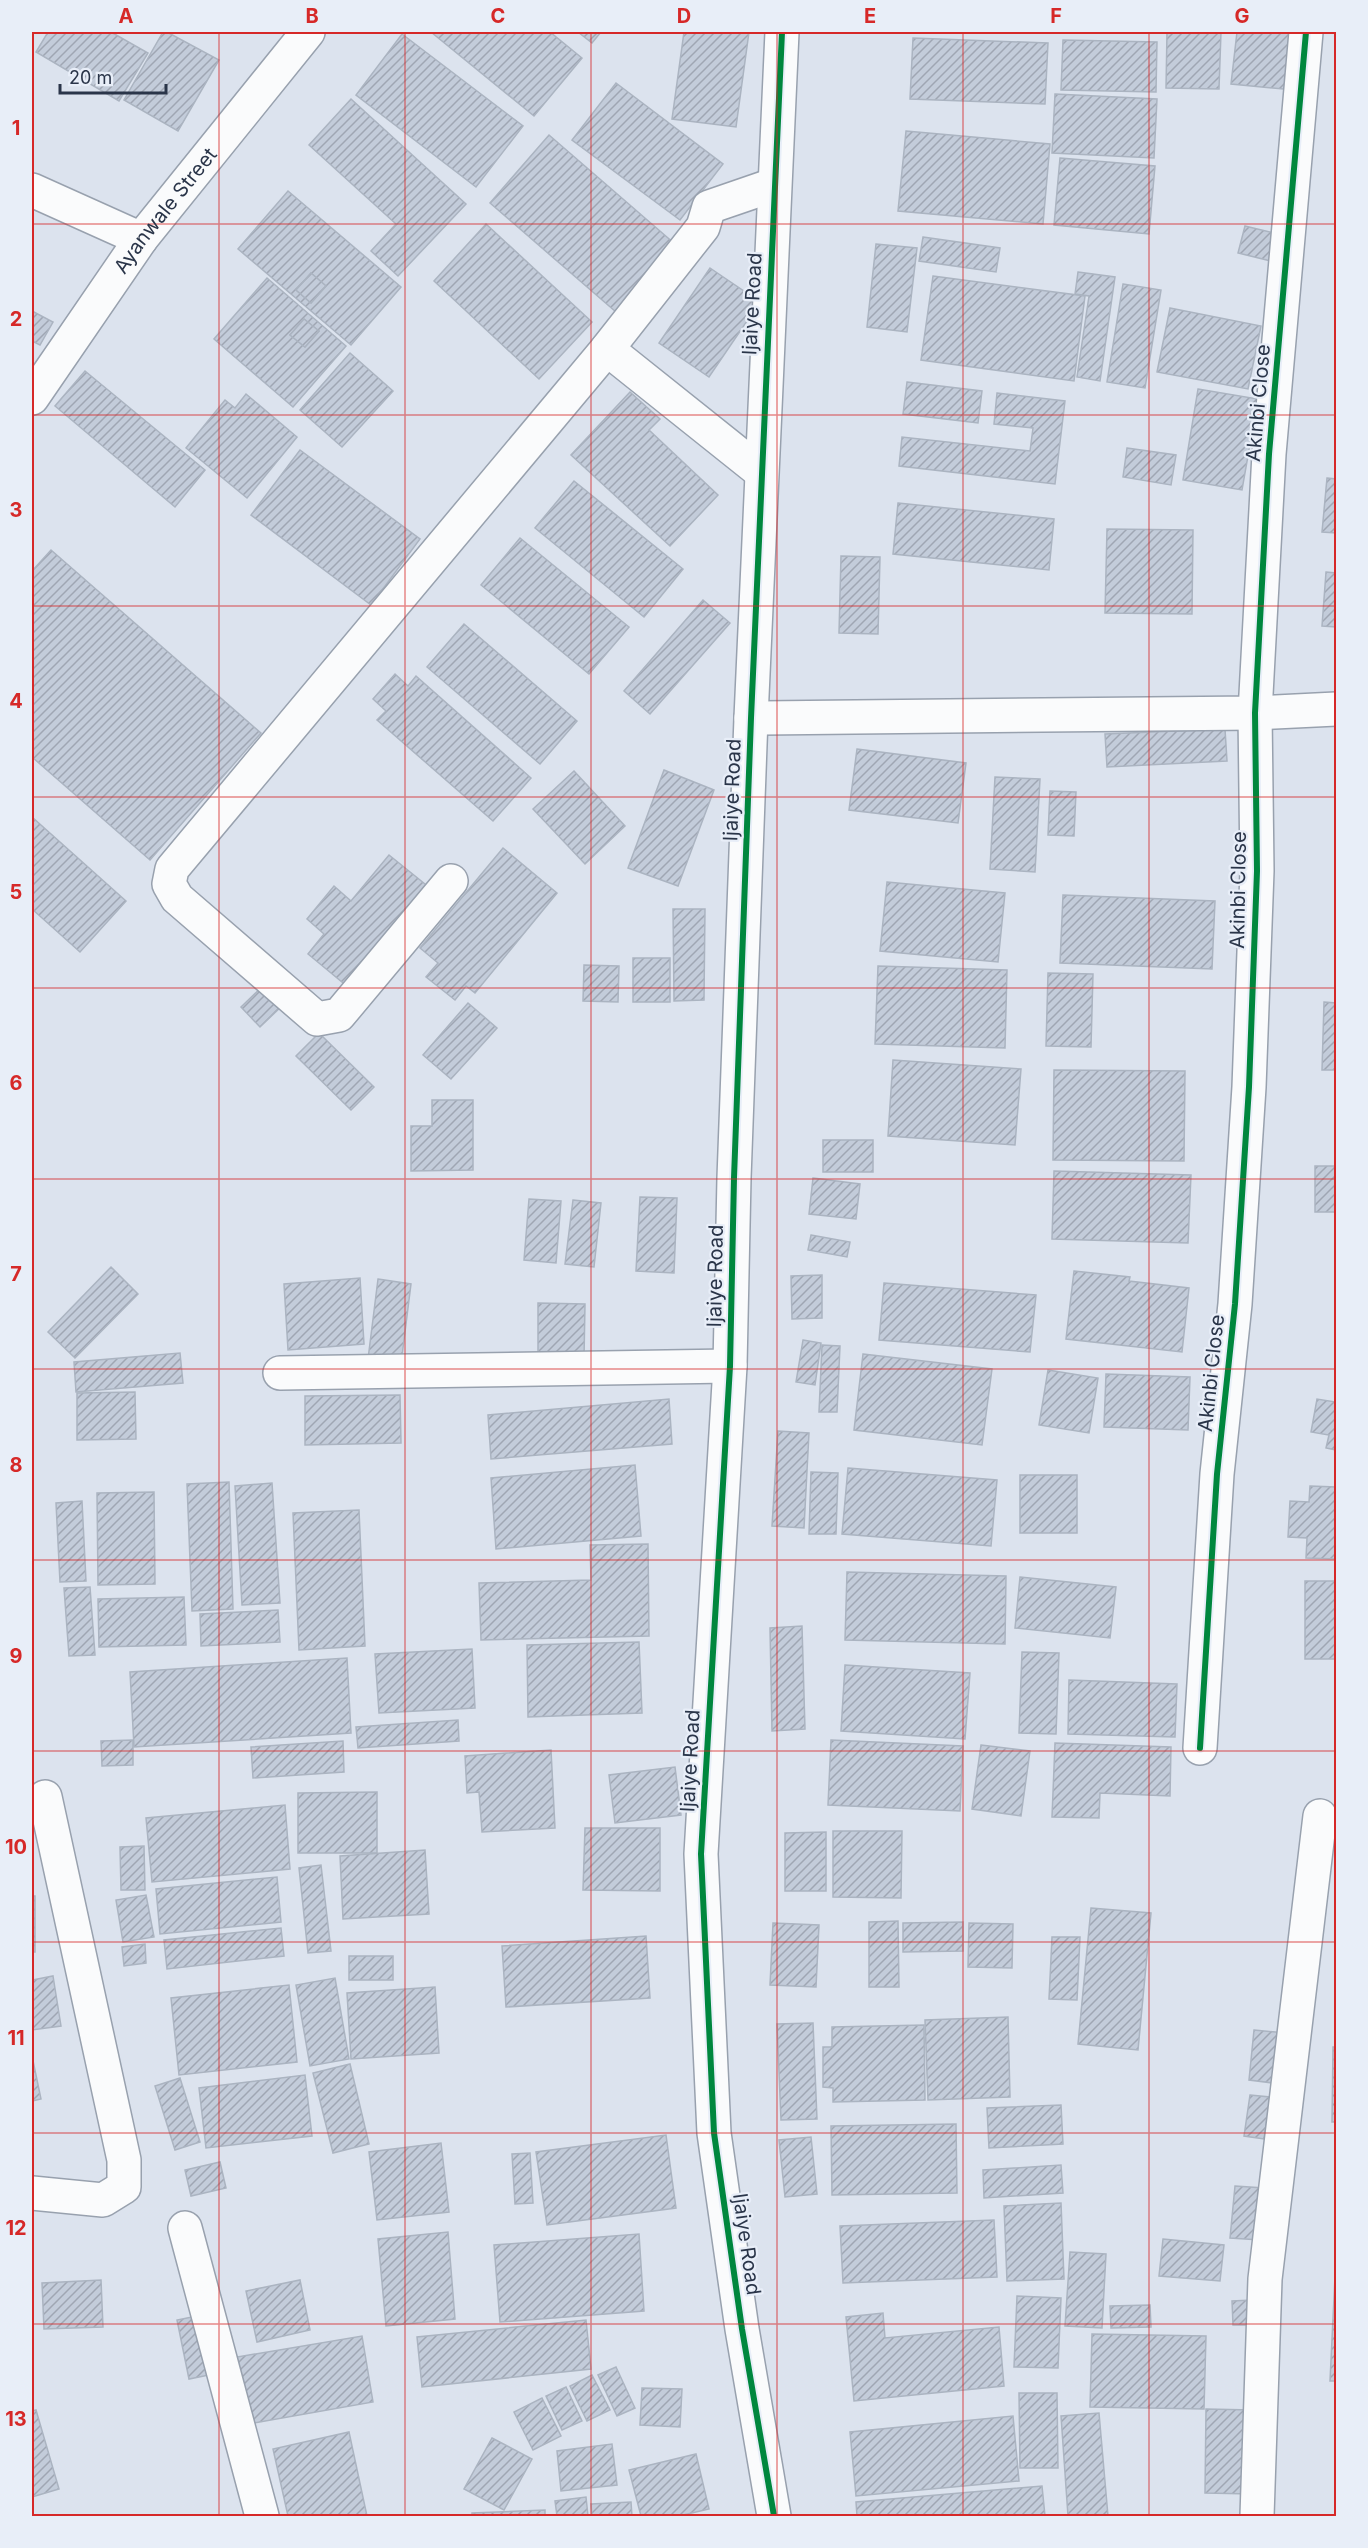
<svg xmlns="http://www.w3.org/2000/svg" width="1368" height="2548" font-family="Inter,sans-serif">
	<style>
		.building { fill: url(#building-hatch); stroke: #abb4c1; stroke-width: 1.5; fill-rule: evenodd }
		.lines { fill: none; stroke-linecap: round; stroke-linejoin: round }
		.minor-casing { stroke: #98a1ae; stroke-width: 36 }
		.minor { stroke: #fafbfc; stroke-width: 33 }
		.cycleway-casing { stroke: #e8eef8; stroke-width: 10 }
		.cycleway { stroke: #00873e; stroke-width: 6 }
		.grid { fill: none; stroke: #d62828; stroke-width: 1.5; stroke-opacity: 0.55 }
		.labels { text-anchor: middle; stroke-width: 4.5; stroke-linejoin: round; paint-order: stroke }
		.street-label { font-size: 20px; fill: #2a3549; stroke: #e8eef8 }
		.neatline { fill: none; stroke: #d62828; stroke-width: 2 }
		.grid-label { font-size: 20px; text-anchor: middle; font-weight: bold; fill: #d62828 }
	</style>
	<defs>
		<pattern id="building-hatch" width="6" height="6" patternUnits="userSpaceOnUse" patternTransform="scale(1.5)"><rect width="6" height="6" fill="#c3ccda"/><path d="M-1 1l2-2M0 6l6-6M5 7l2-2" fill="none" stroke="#9fa6b3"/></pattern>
	</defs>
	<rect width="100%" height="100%" fill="#dce3ee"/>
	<g class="building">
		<path d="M48 32H111L148 53 119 101 36 52Z"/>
		<path d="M163 32H167L219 60 178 131 124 100Z"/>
		<path d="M431 32H550L582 58 534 116Z"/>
		<path d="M578 32H601L592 43Z"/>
		<path d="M684 32H749L736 127 672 119Z"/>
		<path d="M1167 32H1221L1219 89 1166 88Z"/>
		<path d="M1237 32H1300L1294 90 1231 84Z"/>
		<path d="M402 34 523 126 476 187 356 95Z"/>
		<path d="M913 38 1048 43 1045 104 910 99Z"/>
		<path d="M1063 40 1157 42 1156 92 1061 90Z"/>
		<path d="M616 83 723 164 680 220 572 140Z"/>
		<path d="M1055 94 1157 99 1154 158 1052 153Z"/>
		<path d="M351 99 466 204 398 276 371 251 396 224 309 145Z"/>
		<path d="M906 131 1050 144 1043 224 898 211Z"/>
		<path d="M549 135 675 244 616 312 490 203Z"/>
		<path d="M1060 158 1155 166 1149 234 1054 225Z"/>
		<path d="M288 191 401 287 351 345 238 249ZM311 273 326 286 311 303 296 290Z"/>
		<path d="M486 224 592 322 539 379 434 281Z"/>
		<path d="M1245 226 1278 234 1271 261 1238 253Z"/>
		<path d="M923 237 1000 248 996 272 919 261Z"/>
		<path d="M876 244 917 248 907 332 867 327Z"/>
		<path d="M710 268 760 302 709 377 659 343Z"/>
		<path d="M1078 272 1115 277 1100 381 1077 377 1089 296 1075 294Z"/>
		<path d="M311 273 326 286 311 303 296 290Z"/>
		<path d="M933 276 1085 296 1074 381 921 360Z"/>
		<path d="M267 278 346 346 293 407 214 339ZM304 319 319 331 305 347 290 335Z"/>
		<path d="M1123 284 1161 290 1145 388 1107 382Z"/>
		<path d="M1170 308 1261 326 1248 389 1157 372Z"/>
		<path d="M32 311 53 322 40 345 32 341Z"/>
		<path d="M304 319 319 331 305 347 290 335Z"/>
		<path d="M350 353 393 391 342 447 300 410Z"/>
		<path d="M85 371 205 470 175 507 55 406Z"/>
		<path d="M907 382 982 391 978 423 903 414Z"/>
		<path d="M1198 389 1258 399 1242 490 1183 480Z"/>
		<path d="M630 392 660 419 649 430 718 495 670 546 571 455Z"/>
		<path d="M997 393 1065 401 1055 484 899 466 902 437 1030 451 1033 428 994 424Z"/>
		<path d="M246 394 297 437 247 498 186 448 225 400 235 408Z"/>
		<path d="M1127 448 1176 455 1171 485 1123 477Z"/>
		<path d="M300 450 420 539 371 605 251 515Z"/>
		<path d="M1327 478 1336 479V533L1322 532Z"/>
		<path d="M574 481 683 569 644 617 535 528Z"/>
		<path d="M898 503 1054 519 1049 570 893 554Z"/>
		<path d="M1107 529 1193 530 1192 614 1105 613Z"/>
		<path d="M520 538 629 627 589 674 481 585Z"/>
		<path d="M51 550 261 733 150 860 32 757V571Z"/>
		<path d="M841 556 880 557 878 634 839 633Z"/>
		<path d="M1326 572 1336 573V627L1322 626Z"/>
		<path d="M703 600 730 623 650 714 624 691Z"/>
		<path d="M464 624 577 721 540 764 427 667Z"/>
		<path d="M395 674 408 686 416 676 531 778 493 821 377 720 386 711 373 699Z"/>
		<path d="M1225 729 1227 761 1107 767 1105 734Z"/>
		<path d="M857 749 966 763 958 823 849 810Z"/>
		<path d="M664 770 714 790 678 886 628 868Z"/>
		<path d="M574 771 625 826 585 864 533 809Z"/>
		<path d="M995 777 1040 779 1035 872 990 869Z"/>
		<path d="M1050 791 1076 792 1074 836 1048 835Z"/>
		<path d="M32 817 126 901 80 952 32 909Z"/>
		<path d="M503 848 557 893 475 993 466 986 455 1000 426 977 438 963 420 948Z"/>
		<path d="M389 855 435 892 354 992 308 954 324 934 307 919 334 886 351 901Z"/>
		<path d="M887 882 1005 893 998 962 880 951Z"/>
		<path d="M1063 895 1215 901 1212 969 1060 963Z"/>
		<path d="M673 909H705L704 1000 674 1001Z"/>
		<rect x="633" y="958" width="37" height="44"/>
		<path d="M584 965 619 966 618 1002 583 1001Z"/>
		<path d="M878 966 1007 970 1005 1048 875 1044Z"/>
		<path d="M1048 973 1093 974 1091 1047 1046 1046Z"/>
		<path d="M266 983 285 1003 260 1027 241 1007Z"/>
		<path d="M1324 1002 1336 1003V1070H1322Z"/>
		<path d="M468 1003 497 1028 451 1079 423 1055Z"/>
		<path d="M319 1033 374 1087 351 1110 296 1056Z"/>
		<path d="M893 1060 1021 1069 1015 1145 888 1136Z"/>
		<path d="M1054 1070 1185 1071 1184 1161 1053 1160Z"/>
		<path d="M432 1100H473V1170L411 1171V1126H432Z"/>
		<rect x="823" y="1140" width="50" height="32"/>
		<rect x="1315" y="1166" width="21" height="46"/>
		<path d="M1054 1171 1191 1175 1188 1243 1052 1239Z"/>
		<path d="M813 1178 860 1184 856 1219 809 1214Z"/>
		<path d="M640 1197 677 1198 674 1273 636 1271Z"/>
		<path d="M529 1199 561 1201 556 1263 524 1260Z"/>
		<path d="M573 1200 601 1203 594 1267 565 1264Z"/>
		<path d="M811 1235 850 1242 847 1257 808 1250Z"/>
		<path d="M111 1267 138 1294 75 1358 48 1332Z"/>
		<path d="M1074 1271 1130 1277 1129 1281 1189 1288 1182 1352 1066 1339Z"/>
		<path d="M822 1275V1318L792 1319 791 1276Z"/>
		<path d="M360 1278 364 1344 288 1350 284 1284Z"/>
		<path d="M378 1279 411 1284 401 1364 368 1359Z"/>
		<path d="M884 1283 1036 1295 1030 1352 879 1340Z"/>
		<path d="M538 1303 585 1304 584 1359 538 1358Z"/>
		<path d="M803 1340 821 1343 815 1385 796 1382Z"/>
		<path d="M822 1345 840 1346 837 1412H819Z"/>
		<path d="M180 1353 183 1383 76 1392 74 1362Z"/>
		<path d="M863 1354 992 1369 982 1445 854 1430Z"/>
		<path d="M1048 1370 1098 1378 1089 1433 1039 1425Z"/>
		<path d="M1106 1374 1190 1377 1188 1430 1104 1427Z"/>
		<path d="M135 1392 136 1439 77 1440V1393Z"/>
		<path d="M1336 1394V1450L1326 1448 1329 1435 1311 1432 1317 1399 1335 1402Z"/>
		<path d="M400 1395 401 1443 305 1445V1396Z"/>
		<path d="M669 1399 672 1444 491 1459 488 1415Z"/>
		<path d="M778 1431 809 1433 804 1528 772 1526Z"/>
		<path d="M635 1465 641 1536 496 1549 491 1478Z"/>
		<path d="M848 1468 997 1480 991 1546 842 1534Z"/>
		<path d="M811 1472 838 1473 836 1534H809Z"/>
		<rect x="1020" y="1475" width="57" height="58"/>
		<path d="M229 1482 233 1609 192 1611 187 1484Z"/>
		<path d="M272 1483 280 1603 242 1605 235 1486Z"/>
		<path d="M1310 1486 1336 1487V1559L1306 1558 1307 1538 1288 1537 1290 1501 1309 1502Z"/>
		<path d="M154 1492 155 1584 98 1585 97 1493Z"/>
		<path d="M82 1501 86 1581 60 1582 56 1503Z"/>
		<path d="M359 1510 365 1646 299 1650 293 1513Z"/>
		<path d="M648 1544 649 1636 481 1640 479 1583 591 1580 590 1545Z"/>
		<path d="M847 1572 1006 1576 1005 1644 845 1640Z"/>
		<path d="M1020 1577 1116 1587 1110 1638 1015 1628Z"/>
		<rect x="1305" y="1581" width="31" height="78"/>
		<path d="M90 1587 95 1655 69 1656 64 1588Z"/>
		<path d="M184 1597 186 1645 99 1647 98 1599Z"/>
		<path d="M278 1610 280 1642 201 1646 200 1614Z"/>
		<path d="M802 1626 805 1729 772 1731 770 1628Z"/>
		<path d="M639 1642 642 1713 528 1717 527 1645Z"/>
		<path d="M472 1649 475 1708 379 1713 375 1654Z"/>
		<path d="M1022 1652 1059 1653 1056 1734 1019 1733Z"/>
		<path d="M347 1658 351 1733 134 1747 130 1672Z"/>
		<path d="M845 1665 970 1673 965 1739 841 1731Z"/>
		<path d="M1069 1680 1177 1684 1175 1737 1068 1734Z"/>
		<path d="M458 1720 459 1741 358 1748 356 1727Z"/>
		<path d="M133 1740V1765L102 1766 101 1741Z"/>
		<path d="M831 1740 963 1746 960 1811 828 1805Z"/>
		<path d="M343 1741 344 1772 253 1778 251 1747Z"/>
		<path d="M1055 1743 1171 1747 1170 1796 1100 1793 1099 1818 1052 1817Z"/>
		<path d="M981 1745 1030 1751 1021 1816 972 1809Z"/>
		<path d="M551 1750 555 1828 482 1832 479 1792 467 1793 465 1756Z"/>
		<path d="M675 1767 681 1815 615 1823 609 1775Z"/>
		<path d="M377 1792V1853H298V1793Z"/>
		<path d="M285 1805 290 1869 152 1882 146 1818Z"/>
		<path d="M585 1828H660V1891L583 1890Z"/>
		<path d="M833 1831H902L901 1898 833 1897Z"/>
		<path d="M826 1832V1891H785V1833Z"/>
		<path d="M144 1846 145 1890H121L120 1847Z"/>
		<path d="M425 1850 429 1914 343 1919 340 1856Z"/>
		<path d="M321 1865 331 1951 308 1953 299 1868Z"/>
		<path d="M277 1877 281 1922 160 1934 156 1889Z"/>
		<path d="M146 1895 154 1937 123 1942 116 1900Z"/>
		<rect x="32" y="1896" width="3" height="56"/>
		<path d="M1091 1908 1151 1913 1138 2050 1078 2044Z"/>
		<path d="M898 1921 899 1987H869V1922Z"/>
		<path d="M963 1922V1951L903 1952V1923Z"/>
		<path d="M773 1923 819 1925 816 1987 770 1985Z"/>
		<path d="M969 1923 1013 1924 1012 1968 968 1967Z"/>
		<path d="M281 1928 284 1956 167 1969 164 1940Z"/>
		<path d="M646 1936 650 1998 506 2007 502 1946Z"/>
		<path d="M1052 1937H1080L1077 2000 1049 1999Z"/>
		<path d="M145 1944 146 1963 124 1966 122 1947Z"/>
		<rect x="349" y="1956" width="44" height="24"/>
		<path d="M53 1976 61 2026 32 2030V1980Z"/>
		<path d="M335 1978 349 2059 310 2066 296 1985Z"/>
		<path d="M289 1985 297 2062 179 2075 171 1998Z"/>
		<path d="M435 1987 439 2053 351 2059 347 1993Z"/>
		<path d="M1008 2017 1010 2097 928 2100 925 2020Z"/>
		<path d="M813 2023 817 2119 781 2120 777 2024Z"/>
		<path d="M924 2025 925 2100 833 2102V2088L823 2087V2047H832V2027Z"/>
		<path d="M1254 2030 1286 2033 1281 2084 1249 2080Z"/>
		<path d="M1333 2047H1336V2122H1332Z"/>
		<path d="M32 2056 41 2099 32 2101Z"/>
		<path d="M350 2064 369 2144 333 2153 313 2073Z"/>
		<path d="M305 2075 312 2136 206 2148 199 2088Z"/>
		<path d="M180 2078 200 2142 175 2150 155 2086Z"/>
		<path d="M1250 2095 1270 2097 1264 2139 1244 2136Z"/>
		<path d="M1061 2105 1063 2144 989 2148 987 2108Z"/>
		<path d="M956 2124 957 2193 832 2195 831 2126Z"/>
		<path d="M666 2135 676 2208 547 2225 536 2152Z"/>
		<path d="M811 2137 817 2194 785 2197 779 2140Z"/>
		<path d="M441 2143 449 2212 377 2220 369 2152Z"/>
		<path d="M530 2153 533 2203 515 2204 512 2154Z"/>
		<path d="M220 2162 226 2188 191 2196 185 2170Z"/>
		<path d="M1061 2165 1063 2193 984 2198 983 2170Z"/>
		<path d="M1235 2186 1264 2188 1260 2240 1230 2238Z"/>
		<path d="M1061 2203 1064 2279 1007 2281 1004 2206Z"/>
		<path d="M994 2220 997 2277 843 2283 840 2226Z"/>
		<path d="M448 2232 455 2319 386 2326 378 2239Z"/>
		<path d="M639 2234 644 2311 500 2322 494 2245Z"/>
		<path d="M1163 2239 1224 2245 1220 2281 1159 2276Z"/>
		<path d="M1070 2252 1106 2254 1102 2328 1065 2326Z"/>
		<path d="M1336 2256V2381H1330Z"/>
		<path d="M101 2280 103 2327 44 2329 42 2283Z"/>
		<path d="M300 2280 310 2330 257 2342 246 2291Z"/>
		<path d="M1017 2296 1061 2298 1058 2368 1014 2367Z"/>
		<path d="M1252 2300 1253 2325H1233L1232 2301Z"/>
		<path d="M1150 2305 1151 2327 1111 2328 1110 2306Z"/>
		<path d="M883 2313 885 2338 999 2327 1004 2386 854 2401 846 2317Z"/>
		<path d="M202 2315 214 2374 189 2379 177 2320Z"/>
		<path d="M586 2320 591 2369 422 2387 417 2337Z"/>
		<path d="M1092 2334 1206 2336 1204 2409 1090 2407Z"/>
		<path d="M362 2336 373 2402 242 2425 231 2358Z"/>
		<path d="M616 2367 635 2408 617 2416 598 2375Z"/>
		<path d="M592 2375 610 2410 587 2421 570 2386Z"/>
		<path d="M566 2387 582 2421 562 2430 546 2396Z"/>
		<path d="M642 2388 682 2389 680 2427 640 2425Z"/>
		<path d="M1019 2393H1057L1058 2468H1020Z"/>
		<path d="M542 2398 561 2436 533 2450 514 2412Z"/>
		<path d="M1206 2409 1252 2410 1251 2494 1205 2493Z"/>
		<path d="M36 2410 59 2489 32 2497V2411Z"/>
		<path d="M1099 2413 1108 2516H1068L1061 2416Z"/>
		<path d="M1013 2416 1019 2481 856 2496 850 2432Z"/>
		<path d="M349 2432 367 2516H288L273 2449Z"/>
		<path d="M492 2438 532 2459 504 2510 464 2489Z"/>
		<path d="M612 2444 617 2485 561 2491 557 2451Z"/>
		<path d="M696 2454 709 2509 679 2516H641L629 2470Z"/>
		<path d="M1042 2486 1045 2516H857L856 2502Z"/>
		<path d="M586 2497 588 2516H557L555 2501Z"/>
		<path d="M631 2502 632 2516H592L591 2504Z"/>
		<path d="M545 2510V2516H472V2513Z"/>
	</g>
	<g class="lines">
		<defs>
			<g id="minor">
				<path d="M32 190 141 239"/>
				<path d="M607 349 761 472"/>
				<path id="s1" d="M32 398 141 239 308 32"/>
				<path d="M751 718 1255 713 1336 709"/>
				<path d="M451 881 339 1015 317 1019 177 898 169 884 172 869 607 349 703 227 709 207 773 185"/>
				<path d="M280 1373 730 1366"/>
				<path d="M1200 1748 1217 1474 1235 1304 1249 1087 1257 871 1255 713 1269 454 1306 32"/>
				<path d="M32 2193 103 2200 124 2187V2160L45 1797"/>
				<path d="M185 2228 262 2516"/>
				<path d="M774 2516 742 2329 714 2133 701 1854 730 1366 734 1178 751 718 782 32"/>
				<path d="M1257 2516 1265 2279 1320 1816"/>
			</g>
		</defs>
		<use href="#minor" class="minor-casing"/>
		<use href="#minor" class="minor"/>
		<defs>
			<g id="cycleway">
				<path d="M1200 1748 1217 1474 1235 1304 1249 1087 1257 871 1255 713 1269 454 1306 32"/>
				<path d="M774 2516 742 2329 714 2133 701 1854 730 1366 734 1178 751 718 782 32"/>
			</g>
		</defs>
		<use href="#cycleway" class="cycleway-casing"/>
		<use href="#cycleway" class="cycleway"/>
	</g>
	<path class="grid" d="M219 32V2516M405 32V2516M591 32V2516M777 32V2516M963 32V2516M1149 32V2516M32 224H1336M32 415H1336M32 606H1336M32 797H1336M32 988H1336M32 1179H1336M32 1369H1336M32 1560H1336M32 1751H1336M32 1942H1336M32 2133H1336M32 2324H1336"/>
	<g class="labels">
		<g class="street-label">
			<text dy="7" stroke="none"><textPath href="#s1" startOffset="230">Ayanwale Street</textPath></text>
			<text transform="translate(752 304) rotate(-87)" y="7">Ijaiye Road</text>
			<text transform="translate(1258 403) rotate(-85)" y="7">Akinbi Close</text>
			<text transform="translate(732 790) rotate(-88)" y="7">Ijaiye Road</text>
			<text transform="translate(1238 890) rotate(-89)" y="7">Akinbi Close</text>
			<text transform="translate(715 1276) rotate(-89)" y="7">Ijaiye Road</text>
			<text transform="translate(1211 1373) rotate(-84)" y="7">Akinbi Close</text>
			<text transform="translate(690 1761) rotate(-87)" y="7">Ijaiye Road</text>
			<text transform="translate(747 2244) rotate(82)" y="7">Ijaiye Road</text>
		</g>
	</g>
	<rect width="1368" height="2548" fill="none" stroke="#e8eef8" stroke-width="66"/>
	<path d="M60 84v9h106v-9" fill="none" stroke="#2a3549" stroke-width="3"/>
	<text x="69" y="84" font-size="18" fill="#2a3549" stroke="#e8eef8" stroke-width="4.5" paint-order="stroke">20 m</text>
	<rect x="33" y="33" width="1302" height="2482" class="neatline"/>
	<g class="grid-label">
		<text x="126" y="23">A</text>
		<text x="312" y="23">B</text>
		<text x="498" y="23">C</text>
		<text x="684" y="23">D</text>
		<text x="870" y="23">E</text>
		<text x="1056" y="23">F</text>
		<text x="1242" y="23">G</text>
		<text x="16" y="135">1</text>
		<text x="16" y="326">2</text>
		<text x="16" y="517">3</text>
		<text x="16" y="708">4</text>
		<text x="16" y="899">5</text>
		<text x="16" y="1090">6</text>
		<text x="16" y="1281">7</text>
		<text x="16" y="1472">8</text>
		<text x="16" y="1663">9</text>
		<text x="16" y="1854">10</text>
		<text x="16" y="2045">11</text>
		<text x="16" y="2235">12</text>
		<text x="16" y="2426">13</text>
	</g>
</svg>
